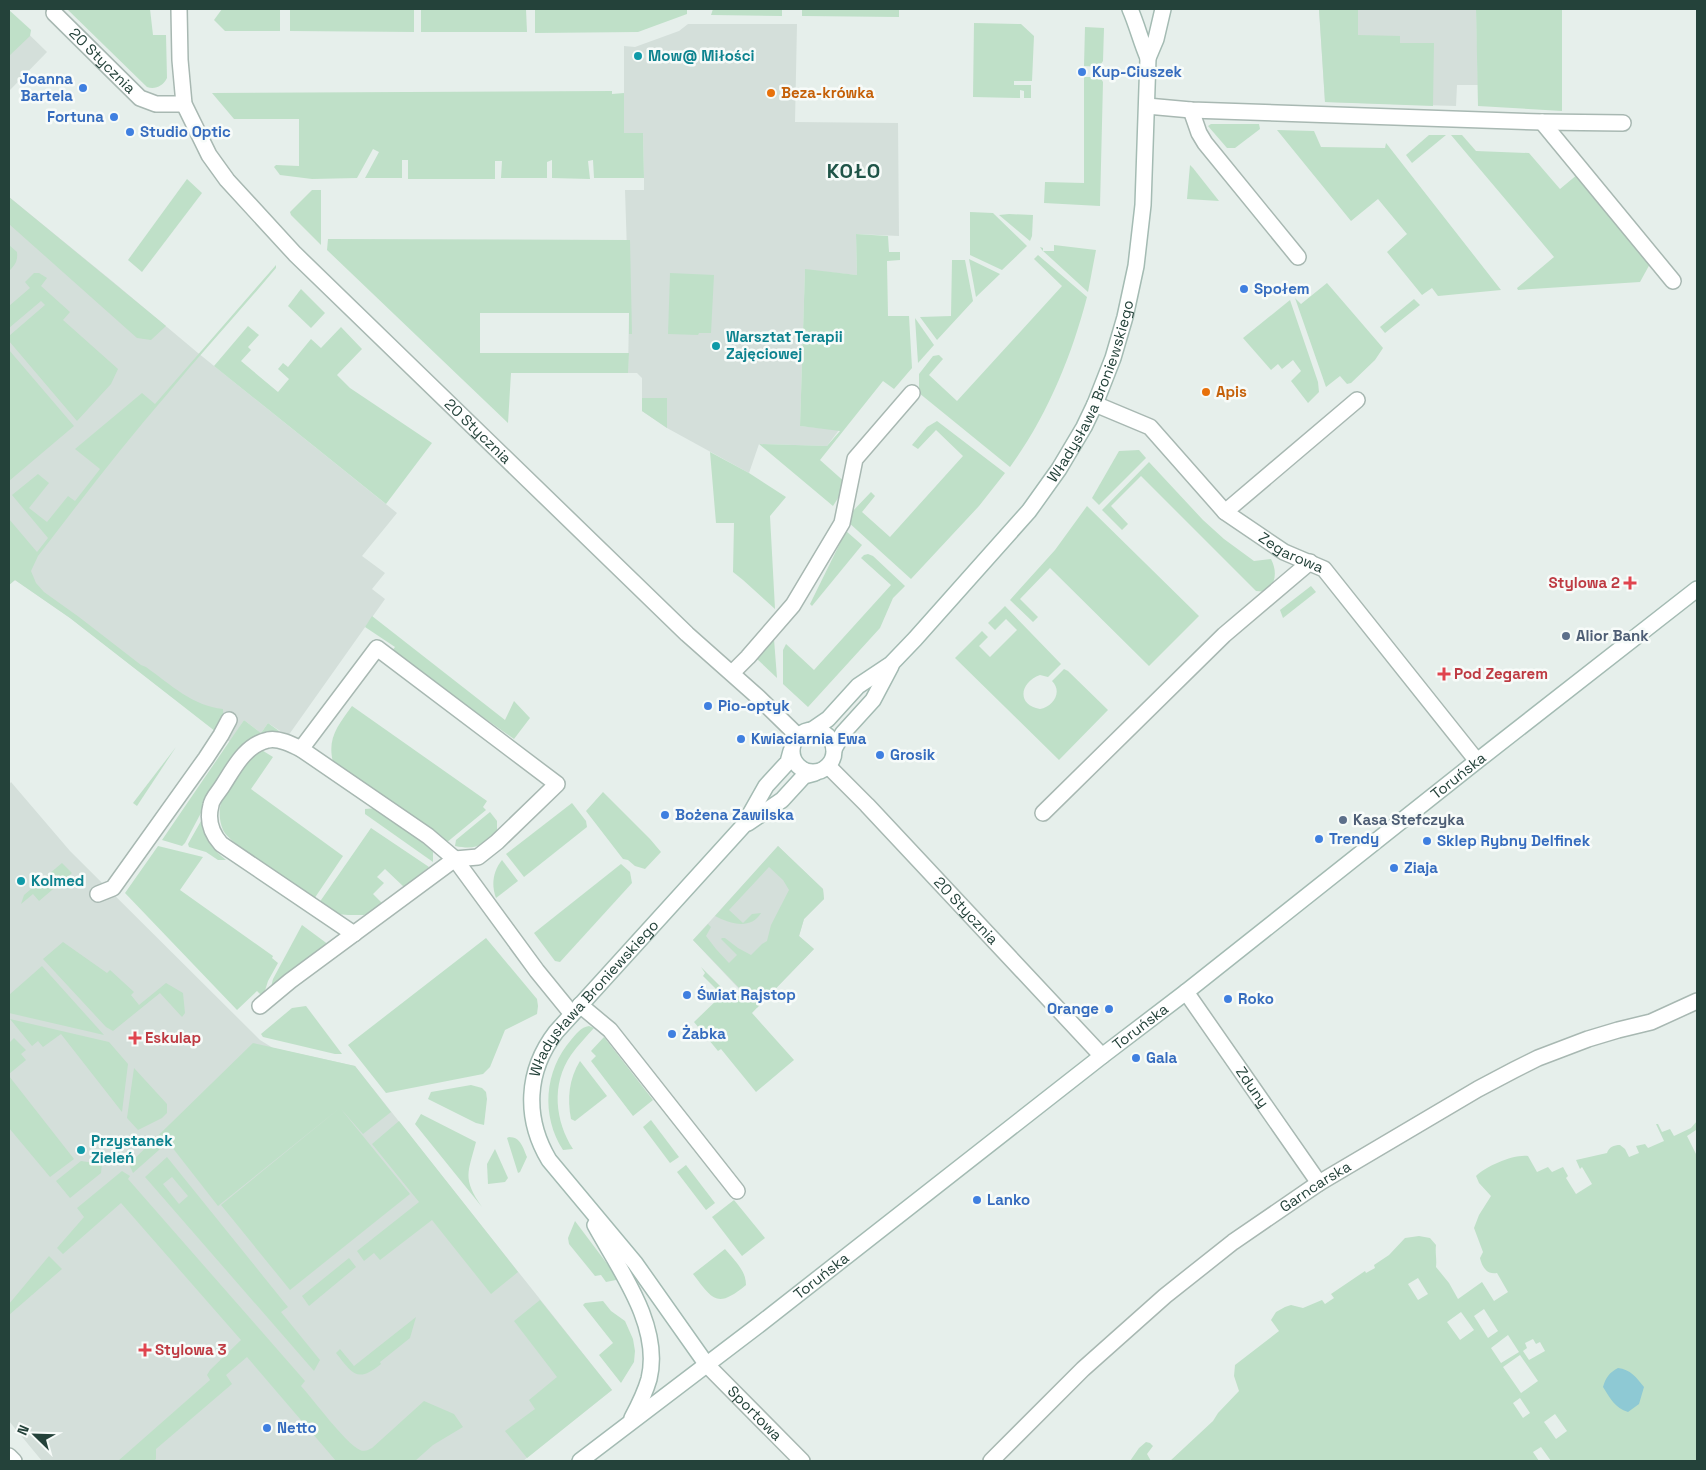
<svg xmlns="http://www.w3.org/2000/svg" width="1706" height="1470" font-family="'Space Grotesk',sans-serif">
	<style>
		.built { fill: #d4dfda }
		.green { fill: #bfe0c8; fill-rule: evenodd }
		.water { fill: #8ec9d4 }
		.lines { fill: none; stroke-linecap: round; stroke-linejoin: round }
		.street-casing { stroke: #a8b8b2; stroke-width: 18 }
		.secondary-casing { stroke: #a4bbb3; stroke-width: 18 }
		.street { stroke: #fff; stroke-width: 15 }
		.secondary { stroke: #fff; stroke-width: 15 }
		.culture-dot { fill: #0f9aa8; stroke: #f7fbf9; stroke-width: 2 }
		.shop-dot { fill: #3f7fe0; stroke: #f7fbf9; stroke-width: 2 }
		.food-dot { fill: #e8710a; stroke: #f7fbf9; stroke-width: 2 }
		.health-dot { fill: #e0444e; stroke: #f7fbf9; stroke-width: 2 }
		.service-dot { fill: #5c6f8a; stroke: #f7fbf9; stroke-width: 2 }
		.labels { text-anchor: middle; stroke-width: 5; stroke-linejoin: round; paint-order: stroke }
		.culture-label { font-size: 15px; font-weight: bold; fill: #0d838f; stroke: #f7fbf9; text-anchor: start }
		.street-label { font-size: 15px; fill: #24423a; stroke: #f7fbf9 }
		.shop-label { font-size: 15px; font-weight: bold; fill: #366cbe; stroke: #f7fbf9; text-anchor: start }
		.food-label { font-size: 15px; font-weight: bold; fill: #c56008; stroke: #f7fbf9; text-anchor: start }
		.health-label { font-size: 15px; font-weight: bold; fill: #be3a42; stroke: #f7fbf9; text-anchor: start }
		.service-label { font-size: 15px; font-weight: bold; fill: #4e5e75; stroke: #f7fbf9; text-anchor: start }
		.district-label { font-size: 20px; font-weight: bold; letter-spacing: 1px; fill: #1f5548; stroke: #f7fbf9 }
	</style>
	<rect width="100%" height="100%" fill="#e6efeb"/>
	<g class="built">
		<path d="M1319 9H1476L1478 85H1457L1456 106 1325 102Z"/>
		<path d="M9 15 47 52 9 91Z"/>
		<path d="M688 24H797L795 122 898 123 899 236 856 234 857 275 805 270 800 426 839 430 827 446 759 444 749 473 667 428 642 411V378L637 373H628L629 313 625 190H644V178L643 133H624V46L635 47 679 31Z"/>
		<path d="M9 197 112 281 198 353 397 513 362 556 385 573 372 589 385 599 288 736 268 723 261 733 244 720 230 742 70 618 15 580 9 585Z"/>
		<path d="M11 782 70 851 260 1040 273 1048 355 1066 612 1390 523 1461H42L9 1421V785Z"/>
		<path d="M778 846 823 889 824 899 804 919 799 936 814 949 757 1008 693 940Z"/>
	</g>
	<g class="green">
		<path d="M67 9H150L153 35H166L167 78C163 86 155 90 147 87Z"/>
		<path d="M222 9H280V31H225L214 20Z"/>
		<path d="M290 9H414V32L290 31Z"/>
		<path d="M421 9H526L527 32H421Z"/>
		<path d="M535 9H687V14L638 32 535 33Z"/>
		<path d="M713 9H782V16L711 15Z"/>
		<path d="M802 9H899V17L802 16Z"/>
		<path d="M1319 9H1358V35L1400 36V43H1434L1433 106 1325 102Z"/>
		<path d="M1476 9H1562V111L1478 106Z"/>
		<path d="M9 10 31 30 30 36 9 56Z"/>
		<path d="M974 23 1021 24 1034 36 1032 81H1014V85H1031V98H1024V91L1020 90V98L973 97Z"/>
		<path d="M1085 27 1104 28 1103 61 1099 67 1084 66Z"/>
		<path d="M1084 77H1100L1103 82 1100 206 1044 203 1045 182 1084 183Z"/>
		<path d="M612 91V94L624 93V133H643L644 178H594L593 160 588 161 590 179 552 178V160L547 162V178H501L502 161H495V179H408V160H402V178H365L379 152 373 149 357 178 312 179 280 175 274 167 276 165 299 166V119H234L212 93Z"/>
		<path d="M1211 124H1259L1260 129 1235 148H1227L1208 126Z"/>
		<path d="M1277 130 1314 131 1321 147 1385 148 1386 143 1501 290 1438 296 1432 288 1422 295 1387 252 1407 234 1378 199 1351 221Z"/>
		<path d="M1429 135H1446L1412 163 1406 155Z"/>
		<path d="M1451 135H1462L1476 151 1529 153 1560 189 1578 174 1651 262 1640 282 1518 290 1517 288 1554 257Z"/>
		<path d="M1190 165 1193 168 1219 201 1187 199Z"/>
		<path d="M187 179 202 193 142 272 128 260Z"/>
		<path d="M312 190H321V245L291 215 290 212Z"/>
		<path d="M9 197 166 326 151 340 137 338 9 224Z"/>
		<path d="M970 212 993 213 1027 246 1002 270 970 255Z"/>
		<path d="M1009 214 1033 215 1032 236 1030 241 999 215Z"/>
		<path d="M856 234 888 236 889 252H900V260L887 261 888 316H909L912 368 894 389 883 381 820 460 847 484 833 506 759 444 827 446 840 431 800 426 805 269 857 275Z"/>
		<path d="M328 239 630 240 632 334H629V313H480V353H629L628 373H511L508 423 327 250Z"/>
		<path d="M9 245 17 252C18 261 15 265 9 271Z"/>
		<path d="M1054 245 1096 250 1088 292 1042 250 1040 247 1043 248V251H1054Z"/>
		<path d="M1038 255 1087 297C1071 358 1047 416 1010 467L919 393V374L933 356 939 355 943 359 929 375 957 401 1062 286 1034 259Z"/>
		<path d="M969 259 1000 274 976 297Z"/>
		<path d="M952 260H965L973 301 937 340 920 317 951 316Z"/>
		<path d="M276 265V268C241 310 204 350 169 392 123 445 81 500 38 556L31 571 36 583 44 592 79 617 141 665 146 667C171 685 193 706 223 709L224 726 220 735 70 618 15 580 9 585V519L37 552 48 538 12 495 38 474 49 483 29 508 47 522 68 496 75 501 100 469 75 449 142 393 155 404Z"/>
		<path d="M34 273H39L47 278 41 286 70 312 63 320 118 369 111 384 77 421 9 341V336L45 305 41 301 9 328V306L30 288 25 282Z"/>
		<path d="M670 273 714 275 711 333H699L698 335 668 334Z"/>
		<path d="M1327 283 1383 348 1375 360 1351 383 1347 384 1340 376 1326 387 1295 298 1301 304Z"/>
		<path d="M301 289 325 313 311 328 288 306Z"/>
		<path d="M1414 299 1420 305 1385 333 1380 327Z"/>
		<path d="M1290 300 1318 382 1319 392 1308 403 1291 381 1301 371 1293 360 1282 369 1278 364 1271 370 1243 338Z"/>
		<path d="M915 318 934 345 918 363Z"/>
		<path d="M248 326 259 335 248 347 251 350 241 361 278 392 289 379 278 369 283 363 288 367 311 339 321 348 341 327 362 349 337 375 350 388 432 443 386 504 214 366Z"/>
		<path d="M9 350 74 426 9 481Z"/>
		<path d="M642 398H667V428L642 411Z"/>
		<path d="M937 421 1005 473 979 506 911 579 847 521 851 513 871 492 875 496 862 512 890 537 963 456 936 430 918 449 912 445 927 427Z"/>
		<path d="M1139 450 1146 458 1099 505 1092 498 1119 451Z"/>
		<path d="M710 452 749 473 786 497 770 516 775 609 743 580 733 572 734 523H716Z"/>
		<path d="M1149 462 1203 520 1224 539 1254 561 1271 559C1277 571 1276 581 1268 592L1256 591 1141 476 1111 506 1128 524 1122 530 1102 510Z"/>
		<path d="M1087 506 1199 616 1149 666 1050 568 1020 599 1038 617 1033 622 1010 600 1055 550Z"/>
		<path d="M846 531 862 545 812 606 810 604Z"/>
		<path d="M868 554 873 556 905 586 893 598 880 628 808 707 783 684V650L786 644 814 670 891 585 861 558 864 555Z"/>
		<path d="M1311 586 1316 592 1283 618 1280 610Z"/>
		<path d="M1005 606 1061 664 1048 677 1040 675C1020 682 1016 705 1040 709 1053 707 1063 692 1052 681L1064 669 1068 671 1108 710 1059 760 955 658 982 631 988 637 979 646 990 657 1017 630 1006 619 995 630 988 623Z"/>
		<path d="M372 616 505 720 514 701 530 718 514 739 391 652 395 647 365 627Z"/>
		<path d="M774 639 777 678 756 658Z"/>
		<path d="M352 706 487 801 483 807 486 810 446 843 334 766C326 739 337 727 352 706Z"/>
		<path d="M244 720 261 733 268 723 279 731 278 733 264 735 202 811 185 843 182 846 162 840Z"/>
		<path d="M176 747 137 806 133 803Z"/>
		<path d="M260 749 273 757 251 789 343 856 314 899C298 888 228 843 223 830 210 799 238 767 260 749Z"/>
		<path d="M603 792 650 839 661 852 645 869 635 866 628 860 623 859 586 811Z"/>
		<path d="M572 803 586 821 587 827 524 877 506 854Z"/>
		<path d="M377 808 429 846 433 852V862L365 814V809Z"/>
		<path d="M490 812 497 821V832C482 846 476 850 455 846L456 840Z"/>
		<path d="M201 821C204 838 212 849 226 860H218L206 852 189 847 188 844Z"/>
		<path d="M371 828 429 867 404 887 385 869 377 877 384 883 373 894 383 904 364 915H348L337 914 319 903Z"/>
		<path d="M158 846 203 857 180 890 273 956 272 958 278 963 268 981 263 997 257 991 237 1010 125 893Z"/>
		<path d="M778 846 823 889 824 899 804 919 799 936 814 949 752 1013 794 1060 756 1092 721 1049 718 1051 694 1022 722 995 703 976 705 973 701 967 731 997 747 996 693 940 708 924 711 927 706 936 716 949 729 963 737 955 721 939 722 938H725L738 948 751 955 762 944 767 941 771 925 789 890 783 880 769 867 729 910 743 923 752 914 761 913C751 930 730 924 715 916Z"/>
		<path d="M502 860 518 881 496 898C491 885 493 871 502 860Z"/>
		<path d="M62 863 72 873 39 901 33 894 21 904 24 895Z"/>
		<path d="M621 864 630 872 632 883 560 962 555 961 534 933Z"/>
		<path d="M302 925 329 945 270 991 273 979Z"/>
		<path d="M486 938 537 999 538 1006 537 1014 505 1030 490 1067 483 1074 386 1093 348 1045Z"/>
		<path d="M63 942 107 973 110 970 134 992 131 995 139 1005 166 983 183 993 185 1013 182 1017 160 993 113 1031 106 1027 43 959Z"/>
		<path d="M42 966 104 1035 9 1013V995Z"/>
		<path d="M306 1006 342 1054H335L263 1037 261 1034 292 1008Z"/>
		<path d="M10 1019 109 1042 128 1064 122 1112 61 1034 43 1047 38 1041 32 1046Z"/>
		<path d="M589 1026 594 1028C586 1037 578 1045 571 1055 551 1084 555 1121 573 1149L563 1150C541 1116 544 1071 571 1040 576 1034 581 1027 589 1026Z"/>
		<path d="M604 1037 653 1100 633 1116 591 1061 596 1056 591 1051Z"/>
		<path d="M14 1038 26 1050 21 1054 26 1060 9 1074V1043Z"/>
		<path d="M253 1043 355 1066 391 1112 363 1134 341 1109 410 1194 290 1290 221 1205 341 1107 218 1206 168 1142 133 1173 129 1164Z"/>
		<path d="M580 1061 607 1096 575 1121 571 1119C567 1098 569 1079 580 1061Z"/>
		<path d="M134 1068 167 1104V1113L162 1118 138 1130 127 1118Z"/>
		<path d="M9 1076 74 1159 50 1177 9 1128Z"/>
		<path d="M471 1085 482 1088 486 1092 487 1099 484 1125 476 1123 428 1099 431 1092Z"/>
		<path d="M421 1114 476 1142C468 1173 462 1178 482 1207L415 1124Z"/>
		<path d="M651 1120 679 1157 670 1163 643 1127Z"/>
		<path d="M399 1121 518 1272 491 1294 432 1220 380 1260 374 1253 364 1261 357 1251 419 1202 372 1144Z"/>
		<path d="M1697 1121V1133L1696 1130 1687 1136 1697 1156V1461H1551L1541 1447 1533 1452 1539 1461H1170L1213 1421 1218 1413 1239 1391 1234 1376 1235 1365 1279 1331 1271 1320 1276 1312 1285 1307 1291 1305 1303 1308 1322 1300 1325 1304 1334 1298 1331 1294 1365 1271 1366 1273 1375 1268 1374 1265 1389 1255 1405 1238 1419 1236 1430 1238 1436 1245C1435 1253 1437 1259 1436 1267L1449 1283 1458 1299 1482 1282 1494 1301 1508 1292 1497 1273C1487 1275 1482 1267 1480 1258L1483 1252 1474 1228 1479 1215 1491 1196 1479 1183 1476 1176C1486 1166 1514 1154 1528 1156L1537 1172 1548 1167 1552 1172 1563 1167 1568 1176 1566 1178 1576 1194 1592 1184 1582 1167 1580 1169 1576 1160 1607 1153C1609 1147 1614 1145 1620 1145L1625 1149 1629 1157 1639 1153 1636 1146 1645 1144 1648 1148 1664 1141 1656 1124H1658L1662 1132 1670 1129 1674 1136 1691 1128ZM1418 1278 1428 1294 1418 1300 1408 1284ZM1484 1309 1498 1331 1488 1338 1474 1316ZM1461 1312 1474 1330 1460 1340 1447 1322ZM1508 1335 1519 1352 1501 1363 1491 1348ZM1533 1339 1536 1344 1540 1342 1545 1351 1529 1360 1523 1351 1527 1348 1525 1343ZM1520 1355 1538 1381 1521 1393 1503 1367ZM1520 1398 1530 1413 1523 1418 1513 1403ZM1555 1414 1567 1431 1556 1439 1544 1422Z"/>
		<path d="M509 1137C521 1137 523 1148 527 1157L520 1172 518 1173 507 1138Z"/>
		<path d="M495 1149 508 1178 505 1182 488 1184 487 1164Z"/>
		<path d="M167 1157 288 1307 281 1312 320 1360 314 1371 145 1177ZM172 1177 188 1196 179 1204 163 1184Z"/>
		<path d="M81 1161 102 1164 101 1173 70 1198 56 1181Z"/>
		<path d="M686 1165 715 1203 706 1210 677 1172Z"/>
		<path d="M122 1171 130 1176 128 1179 305 1381 301 1386C314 1400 345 1443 360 1450 365 1452 368 1450 372 1448L424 1401 454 1414 463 1427 433 1445 415 1461H336L247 1357 226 1375 232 1384 156 1449V1459L154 1461H118L210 1380 207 1375 210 1370 241 1340 121 1203 63 1254 57 1248 84 1217 77 1208Z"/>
		<path d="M734 1200 765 1238 742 1256 712 1217Z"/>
		<path d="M575 1221 617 1277 616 1280 606 1282 601 1275 595 1276 569 1244 568 1238Z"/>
		<path d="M725 1249C734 1260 746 1270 746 1285 717 1309 713 1300 693 1274Z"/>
		<path d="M49 1256 62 1269 9 1315V1304Z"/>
		<path d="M349 1258 356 1267 309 1306 302 1296Z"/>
		<path d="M540 1300 612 1390 527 1458 505 1431 535 1409 529 1400 557 1377 514 1321Z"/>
		<path d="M603 1301 611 1311 625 1321 633 1339 635 1351 634 1362 621 1383 599 1355 613 1343 583 1305 585 1303Z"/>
		<path d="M416 1317 410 1338 380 1362 381 1364C357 1384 352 1373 336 1353L340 1349 354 1366Z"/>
		<path d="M1146 1442 1150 1443 1153 1446 1147 1454 1151 1461H1130L1139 1448Z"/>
	</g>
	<path class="water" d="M1618 1368C1630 1369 1637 1378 1644 1387L1639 1404 1628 1412C1615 1408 1610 1398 1603 1387 1606 1377 1609 1373 1618 1368Z"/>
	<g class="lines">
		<defs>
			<g id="street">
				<path id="s1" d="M179 9 180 60 184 104 209 155 227 180 295 254 687 634 758 697 798 736"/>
				<path id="s2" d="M54 13 140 98 156 104H184"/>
				<path d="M1147 106 1191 110 1542 122 1623 123"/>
				<path d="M1191 110 1199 133 1205 143 1298 257"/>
				<path d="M1542 122 1673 281"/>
				<path id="s3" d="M1095 404 1150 427 1225 512 1284 552 1324 569 1477 761"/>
				<path d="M1225 512 1357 400"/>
				<path d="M732 673 748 657 793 605 842 523 855 459 912 393"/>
				<path id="s4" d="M828 766 867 805 1102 1056"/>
				<path d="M1043 813 1224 635 1310 562"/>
				<path d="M98 894 113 888 206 758 221 735 229 720"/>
				<path d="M354 934 221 844C211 833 207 820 211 805 212 798 219 792 223 785 234 768 245 745 268 740 279 738 291 744 301 749L428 836 455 859 537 971 572 1014"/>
				<path id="s5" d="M1186 992 1319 1183"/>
				<path d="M580 1005 610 1030 737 1191"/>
				<path d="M260 1006 290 981 455 859 478 857 497 842 557 784 377 648 301 749"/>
				<path id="s6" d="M707 1365 802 1461"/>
				<path d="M9 1456 14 1461"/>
				<path id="s7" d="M991 1461 1083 1369 1165 1296 1233 1242 1319 1183 1478 1089 1514 1070 1538 1058 1588 1039 1618 1030 1651 1022 1697 1001"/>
			</g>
			<g id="secondary">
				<path d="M1130 9C1137 25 1141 42 1148 58"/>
				<circle cx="813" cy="751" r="21"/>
				<path id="s8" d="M812 730 828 719 858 686 891 664 915 639 1029 511 1059 469 1084 427 1095 404 1113 358 1125 317 1136 266 1143 205 1148 58 1156 39 1163 9"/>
				<path d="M834 749 843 733 873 700 891 666"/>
				<path d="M748 823 782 800 804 776 815 773"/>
				<path d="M595 1225C619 1269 662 1326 649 1379 645 1393 639 1405 632 1418"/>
				<path id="s9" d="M707 1365 635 1263 549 1160C524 1118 526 1071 556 1032L744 825 766 786 788 762 791 751"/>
				<path id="s10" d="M580 1461 760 1324 1102 1056 1186 992 1477 761 1697 589"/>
			</g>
		</defs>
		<use href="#street" class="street-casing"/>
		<use href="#secondary" class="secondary-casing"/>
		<use href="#street" class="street"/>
		<use href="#secondary" class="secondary"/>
	</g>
	<g class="culture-dot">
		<circle cx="638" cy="56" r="5"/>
		<circle cx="716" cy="346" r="5"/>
		<circle cx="21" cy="881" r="5"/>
		<circle cx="81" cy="1150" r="5"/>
	</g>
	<g class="shop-dot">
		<circle cx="1082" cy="72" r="5"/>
		<circle cx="83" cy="88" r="5"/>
		<circle cx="114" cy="117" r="5"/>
		<circle cx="130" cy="132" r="5"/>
		<circle cx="1244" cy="289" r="5"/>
		<circle cx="708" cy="706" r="5"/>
		<circle cx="741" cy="739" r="5"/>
		<circle cx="880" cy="755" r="5"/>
		<circle cx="665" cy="815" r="5"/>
		<circle cx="1319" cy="839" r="5"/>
		<circle cx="1427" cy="841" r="5"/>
		<circle cx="1394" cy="868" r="5"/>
		<circle cx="687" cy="995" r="5"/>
		<circle cx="1228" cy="999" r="5"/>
		<circle cx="1109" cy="1009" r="5"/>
		<circle cx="672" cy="1034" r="5"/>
		<circle cx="1136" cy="1058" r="5"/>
		<circle cx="977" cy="1200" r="5"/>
		<circle cx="267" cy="1428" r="5"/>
	</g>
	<g class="food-dot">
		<circle cx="771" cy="93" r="5"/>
		<circle cx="1206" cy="392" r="5"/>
	</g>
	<g class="health-dot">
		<path d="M1627.5 575.5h5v5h5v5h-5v5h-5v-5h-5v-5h5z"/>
		<path d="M1441.5 666.5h5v5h5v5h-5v5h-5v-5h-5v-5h5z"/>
		<path d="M132.5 1030.5h5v5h5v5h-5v5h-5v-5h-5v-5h5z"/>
		<path d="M142.5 1342.5h5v5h5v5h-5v5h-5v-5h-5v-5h5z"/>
	</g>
	<g class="service-dot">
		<circle cx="1566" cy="636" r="5"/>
		<circle cx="1343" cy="820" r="5"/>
	</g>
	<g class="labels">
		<g class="culture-label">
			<text x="648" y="61">Mow@ Miłości</text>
			<text x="726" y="342">Warsztat Terapii<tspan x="726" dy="17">Zajęciowej</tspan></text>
			<text x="31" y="886">Kolmed</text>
			<text x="91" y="1146">Przystanek<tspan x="91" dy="17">Zieleń</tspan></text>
		</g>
		<g class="street-label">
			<text dy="5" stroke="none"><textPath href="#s2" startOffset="68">20 Stycznia</textPath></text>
			<text dy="5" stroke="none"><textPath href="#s8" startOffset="446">Władysława Broniewskiego</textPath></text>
			<text dy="5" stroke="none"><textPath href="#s1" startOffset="538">20 Stycznia</textPath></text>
			<text dy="5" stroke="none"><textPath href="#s3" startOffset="251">Zegarowa</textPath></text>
			<text dy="5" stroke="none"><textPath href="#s10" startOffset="1114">Toruńska</textPath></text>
			<text dy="5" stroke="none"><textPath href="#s4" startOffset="200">20 Stycznia</textPath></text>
			<text dy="5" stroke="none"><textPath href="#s9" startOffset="445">Władysława Broniewskiego</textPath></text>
			<text dy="5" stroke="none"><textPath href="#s10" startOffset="709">Toruńska</textPath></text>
			<text dy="5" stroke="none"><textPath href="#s5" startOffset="116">Zduny</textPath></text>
			<text dy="5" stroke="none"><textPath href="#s7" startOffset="426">Garncarska</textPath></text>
			<text dy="5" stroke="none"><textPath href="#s10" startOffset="304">Toruńska</textPath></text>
			<text dy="5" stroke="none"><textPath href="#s6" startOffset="68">Sportowa</textPath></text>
		</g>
		<g class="shop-label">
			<text x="1092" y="77">Kup-Ciuszek</text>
			<text x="73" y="84" text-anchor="end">Joanna<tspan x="73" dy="17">Bartela</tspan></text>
			<text x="104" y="122" text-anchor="end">Fortuna</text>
			<text x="140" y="137">Studio Optic</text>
			<text x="1254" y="294">Społem</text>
			<text x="718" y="711">Pio-optyk</text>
			<text x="751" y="744">Kwiaciarnia Ewa</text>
			<text x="890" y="760">Grosik</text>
			<text x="675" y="820">Bożena Zawilska</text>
			<text x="1329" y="844">Trendy</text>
			<text x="1437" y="846">Sklep Rybny Delfinek</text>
			<text x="1404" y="873">Ziaja</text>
			<text x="697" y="1000">Świat Rajstop</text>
			<text x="1238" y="1004">Roko</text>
			<text x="1099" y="1014" text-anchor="end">Orange</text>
			<text x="682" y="1039">Żabka</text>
			<text x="1146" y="1063">Gala</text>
			<text x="987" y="1205">Lanko</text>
			<text x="277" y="1433">Netto</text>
		</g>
		<g class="food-label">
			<text x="781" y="98">Beza-krówka</text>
			<text x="1216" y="397">Apis</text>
		</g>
		<g class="health-label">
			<text x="1620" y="588" text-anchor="end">Stylowa 2</text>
			<text x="1454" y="679">Pod Zegarem</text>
			<text x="145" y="1043">Eskulap</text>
			<text x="155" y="1355">Stylowa 3</text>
		</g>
		<g class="service-label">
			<text x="1576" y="641">Alior Bank</text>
			<text x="1353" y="825">Kasa Stefczyka</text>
		</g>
		<g class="district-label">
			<text x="854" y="178">KOŁO</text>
		</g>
	</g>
	<rect width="1706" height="1470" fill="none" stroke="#24423a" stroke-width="20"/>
	<g transform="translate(35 1435) rotate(293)" stroke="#f7fbf9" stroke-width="4" paint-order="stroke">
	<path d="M0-4L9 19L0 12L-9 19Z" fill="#24423a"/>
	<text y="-8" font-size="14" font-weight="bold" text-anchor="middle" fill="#24423a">N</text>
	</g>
</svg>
